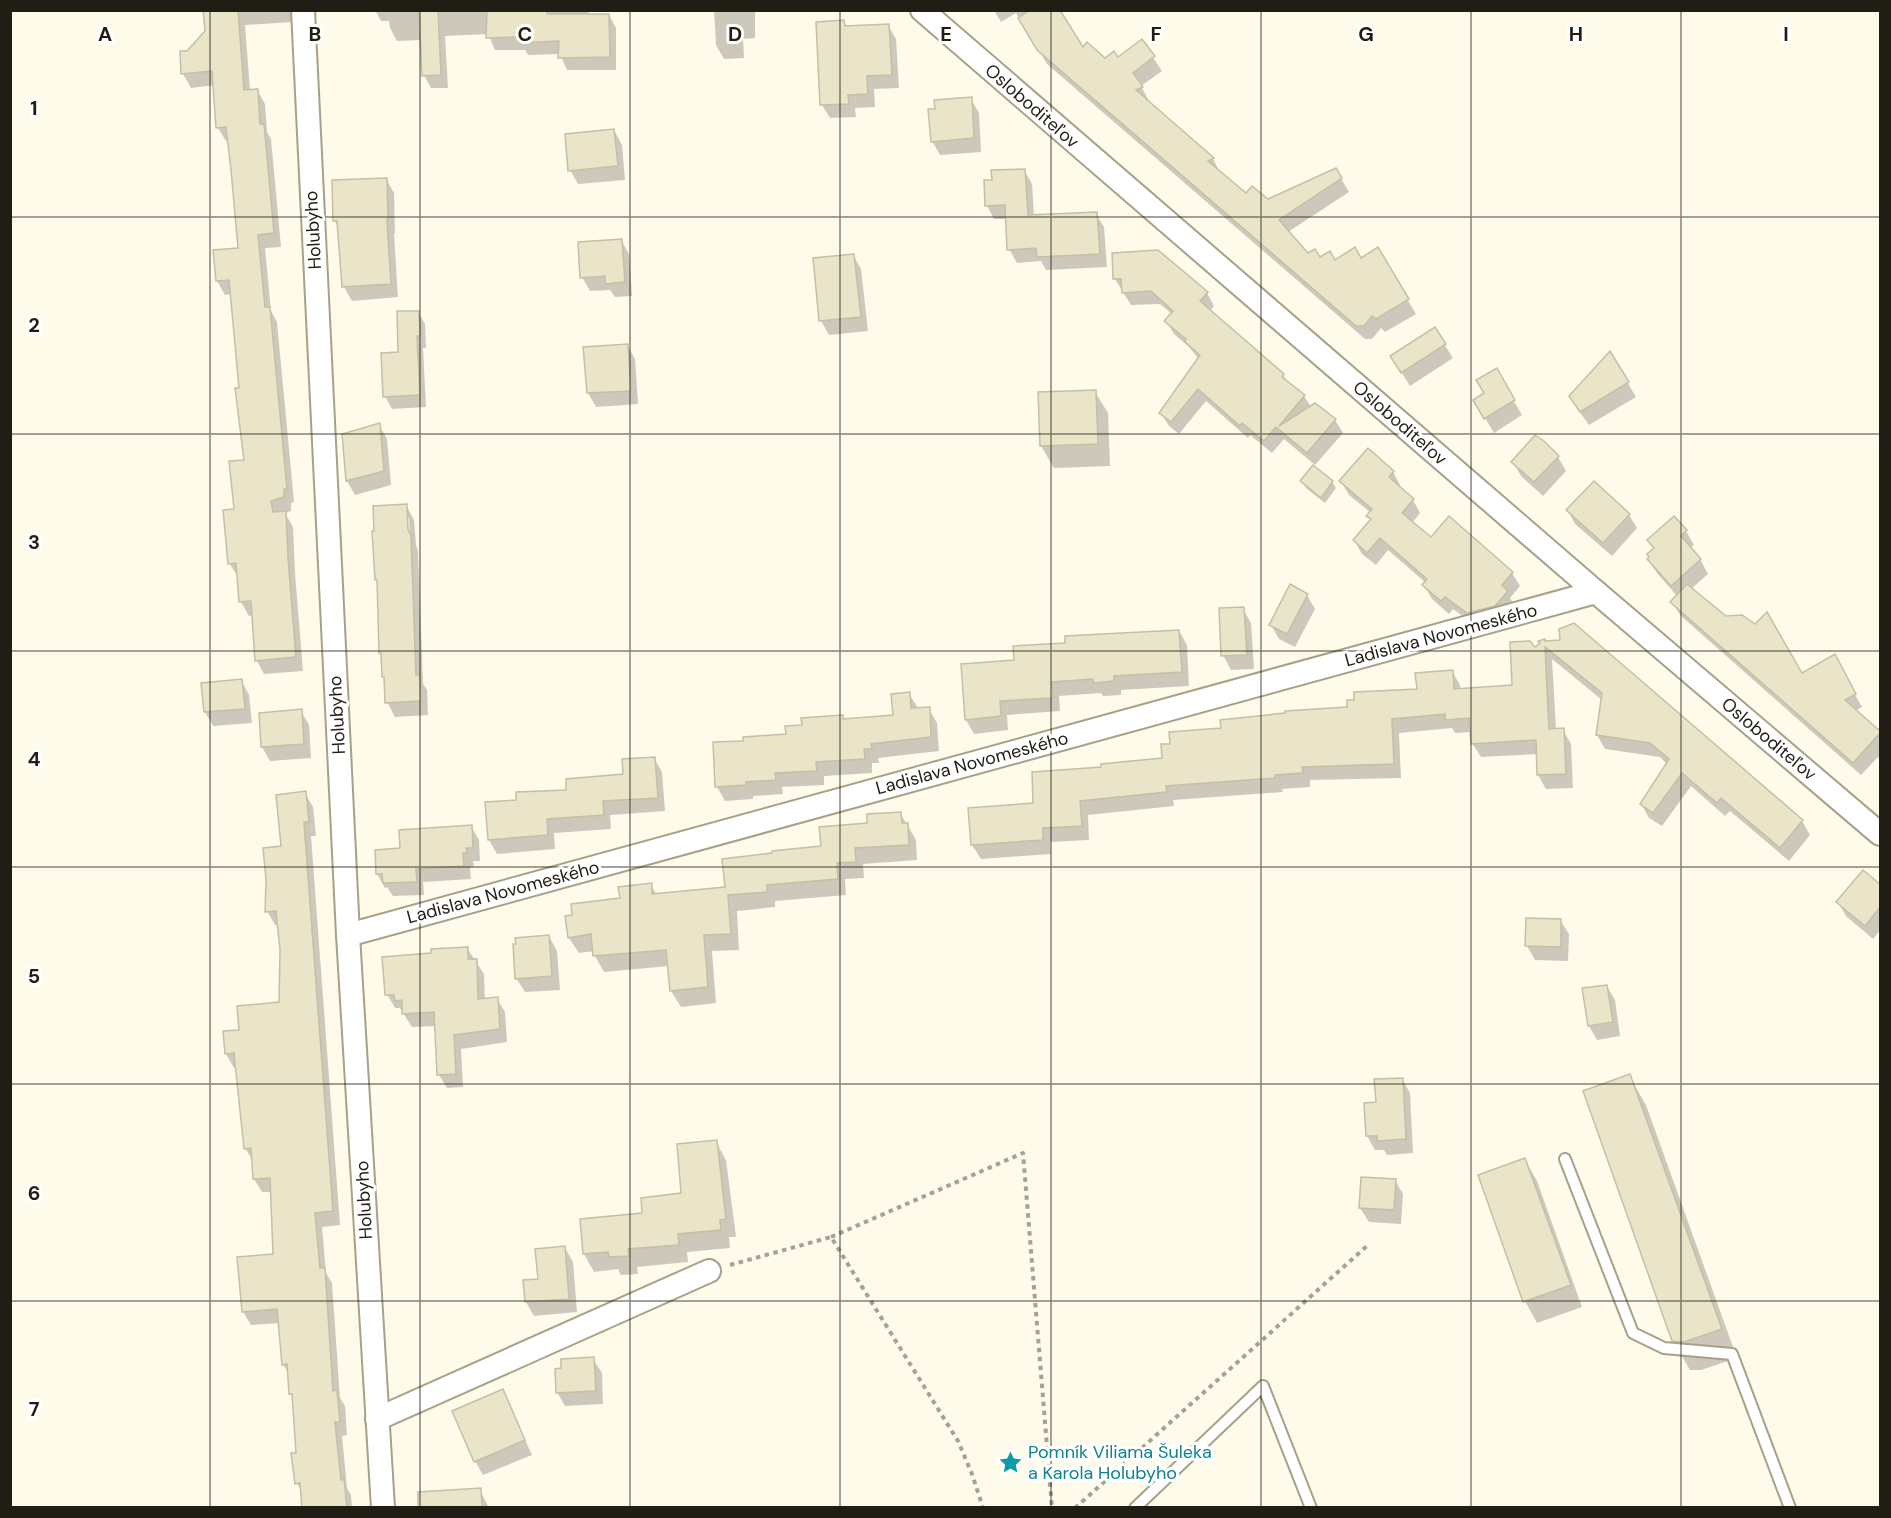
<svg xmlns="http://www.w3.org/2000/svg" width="1891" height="1518" font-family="'DM Sans',sans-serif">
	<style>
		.shadow { fill: #0003; fill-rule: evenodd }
		.building { fill: #eae4c9; stroke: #c5bfa4; stroke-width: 1.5 }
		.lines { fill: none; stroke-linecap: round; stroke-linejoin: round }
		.lane-casing { stroke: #a7a187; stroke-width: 14 }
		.street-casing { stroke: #a7a187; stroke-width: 26 }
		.path { stroke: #a5a294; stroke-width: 4; stroke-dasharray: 4.5 4.5; stroke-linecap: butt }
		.lane { stroke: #fff; stroke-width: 10 }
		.street { stroke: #fff; stroke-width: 22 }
		.grid { fill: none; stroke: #201e14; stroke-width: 1.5; stroke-opacity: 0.55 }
		.labels { text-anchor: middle; stroke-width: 6; stroke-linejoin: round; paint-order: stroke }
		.street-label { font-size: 18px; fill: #201e14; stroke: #fff }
		.culture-label { font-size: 18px; fill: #0d838f; stroke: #fff; text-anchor: start }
		.grid-label { font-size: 20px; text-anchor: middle; font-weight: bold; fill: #201e14; stroke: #fff; stroke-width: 6; stroke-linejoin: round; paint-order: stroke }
	</style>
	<rect width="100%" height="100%" fill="#fffbea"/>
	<g class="shadow">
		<path d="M205 10H292L293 22 245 25 250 91 257 90 265 104 267 132 271 139 281 247 265 248 271 311 277 322 294 502 291 503V511L285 513 293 527 295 573 303 671 264 674 257 661 253 615 249 616 241 602 238 577 229 563 236 511 245 462 232 294 225 295 217 281 215 251 240 249 229 141H226L218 128 215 85 191 88 183 74 181 53 188 52 206 31Z"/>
		<path d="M375 10H588L589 15H609L616 28V70H567L560 54 528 55 525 50H495L488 34 445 36 448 88H431L424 75 422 40 397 41 390 28 389 21H381Z"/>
		<path d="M714 10H755V38L743 39 744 58 724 59 716 45Z"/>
		<path d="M994 10H1058L1082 49 1105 60 1118 59 1142 41 1162 71 1141 86 1149 101 1147 102 1213 159 1221 174 1247 195 1268 201 1336 170 1349 192 1288 232 1308 255 1320 259 1334 262 1361 260 1377 249 1416 314 1385 332 1381 328 1372 339H1365L1047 64 1016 13 1001 22Z"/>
		<path d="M844 22 847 27 888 25 896 39 899 88 874 89 875 107 855 108 856 117 830 118 822 105 818 23Z"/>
		<path d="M971 99 979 113 981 152 940 155 932 141Z"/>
		<path d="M614 130 622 145 625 180 578 184 570 170Z"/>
		<path d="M1024 170 1032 184 1034 216 1096 214 1104 227 1107 267 1046 270 1041 261 1017 263 1009 249 1007 219H994L987 206 985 182 993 181Z"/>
		<path d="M386 179 394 193 395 233 394 234 398 297 352 301 344 287 339 229 335 221Z"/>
		<path d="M621 240 629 254 632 296 615 297 610 290 590 291 582 277Z"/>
		<path d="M1114 254 1207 293 1214 306 1210 311 1283 375 1288 383 1304 396 1311 407 1335 420 1343 433 1315 465 1284 439 1272 453 1250 435 1248 438 1206 401 1179 434 1169 426 1161 413 1199 359 1189 347 1174 334 1166 321 1172 314 1160 304 1131 305 1115 279Z"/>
		<path d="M853 255 861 269 868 331 829 335 821 321 814 259Z"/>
		<path d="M418 312 425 324 426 348H423L426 407 392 409 385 396 400 353Z"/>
		<path d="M1444 344 1453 358 1410 386 1400 370Z"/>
		<path d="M627 345 635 359 638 404 596 407 588 393 585 348Z"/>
		<path d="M1610 353 1636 397 1589 425 1579 411Z"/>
		<path d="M1496 370 1522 415 1494 433 1475 401 1486 394Z"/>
		<path d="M1095 392 1108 413 1110 466 1054 468 1041 446 1039 394Z"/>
		<path d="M379 425 387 439 391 485 355 495 347 481Z"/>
		<path d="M1558 457 1566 471 1543 496 1521 476 1513 462Z"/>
		<path d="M1393 472 1400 485 1398 488 1413 500 1420 513 1412 523 1431 539 1512 573 1520 586 1510 598 1515 606 1476 626 1453 609 1449 614 1432 599 1424 585 1426 583 1388 550 1376 565 1362 554 1354 540 1371 521 1368 516 1371 513 1349 495 1341 481Z"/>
		<path d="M1302 481 1332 482 1336 488 1325 503 1306 488Z"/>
		<path d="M1594 483 1629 515 1637 528 1612 556 1575 524 1568 511Z"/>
		<path d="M406 505 414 520 416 545 418 551 423 684 427 690 428 715 395 717 387 702 386 680 380 653 379 584 376 580ZM406 518H409L410 536 407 537Z"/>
		<path d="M1686 531 1694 545 1690 548 1700 559 1708 574 1691 589 1802 675 1834 657 1862 707 1855 711 1876 730 1880 727V762L1878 757 1861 775 1680 615 1672 602 1678 597 1657 573 1648 559 1654 550 1649 541Z"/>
		<path d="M1307 595 1315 609 1295 647 1279 639 1271 625Z"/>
		<path d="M1243 609 1251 623 1254 669 1231 670 1223 655Z"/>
		<path d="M1179 631 1187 645 1189 686 1121 690V695L1103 696 1101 693 1059 696 1060 711 1007 715 1008 730 974 734 966 720 1015 662 1067 644Z"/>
		<path d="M1541 644 1802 821 1810 835 1789 861 1730 811 1725 816 1691 786 1662 826 1649 818 1641 804 1667 764 1660 757 1605 749 1597 735 1602 700 1552 659 1556 730H1563L1571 744 1573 788 1546 789 1538 775V754L1481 757 1472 743V732L1455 733 1452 728 1399 733 1401 778 1310 780V787L1282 789 1283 792 1173 800 1174 806 1088 815 1089 840 1050 842 1051 854 981 859 972 845 1035 804 1103 768 1164 759 1171 745 1223 730 1349 708 1418 690 1452 671 1460 685 1461 690 1514 687 1535 649Z"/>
		<path d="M241 680 249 695 252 723 213 726 205 712Z"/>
		<path d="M909 694 918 708 929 709 937 723 939 751 878 758 879 763H872V773L824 776V785L782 787 783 794 753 796V799L725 801 717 787 714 744 744 742 787 735 803 726 842 717 844 720 894 716Z"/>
		<path d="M301 711 309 725 311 758 270 761 262 747Z"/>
		<path d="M654 758 662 772 665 811 610 815 611 829 554 833 555 849 497 854 489 840 517 802 568 791 624 776Z"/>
		<path d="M305 793 313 807 316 836H311L340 1225 322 1227 326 1273 332 1283 340 1398 345 1406 347 1435 342 1436 347 1488 351 1495 352 1508H303L302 1492 297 1483 298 1454 294 1399 291 1394 289 1374 283 1364 280 1323 251 1325 243 1312 274 1256 272 1192H262L254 1179 253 1161 245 1148 237 1067 234 1068 226 1054 241 1031 280 1004 282 950 279 925H275L267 911 282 848Z"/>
		<path d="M900 813 916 840 917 860 863 864 864 878 845 879 846 895 775 901V907L737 911 739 950 712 951 716 1003 681 1007 671 991 669 966 604 972 595 956V951L579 953 569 938 621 900 651 885 657 895 726 888 822 848 869 824Z"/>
		<path d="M471 826 479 840 480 861H473L474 867H470L471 879 423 882 424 895 393 896 387 887 385 888 377 874 401 850Z"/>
		<path d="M1880 887V930L1873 939 1846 916 1838 902Z"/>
		<path d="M1560 920 1569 934 1568 961 1535 960 1527 946Z"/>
		<path d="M549 936 557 951 560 990 525 992 516 978Z"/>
		<path d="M467 948 484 974 485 1000 497 999 505 1012 507 1042 461 1049 463 1087 447 1088 439 1075 436 1026 412 1027 400 1008H395L387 994 432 955Z"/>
		<path d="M1607 986 1615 1000 1620 1036 1597 1040 1589 1026Z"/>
		<path d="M1629 1076 1646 1105 1737 1358 1701 1370H1690L1673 1341Z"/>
		<path d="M1402 1079 1410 1093 1413 1153 1387 1155 1384 1150H1375L1367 1136 1366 1104H1377Z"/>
		<path d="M716 1142 726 1160 736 1237H729L730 1248 687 1252 688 1262 637 1267 638 1274 621 1275 618 1269 594 1272 584 1254 643 1215 683 1195Z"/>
		<path d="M1525 1160 1537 1181 1582 1307 1537 1323 1525 1301 1480 1176Z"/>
		<path d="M1395 1180 1403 1194 1401 1224 1369 1222 1360 1208Z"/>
		<path d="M565 1248 573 1262 577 1312 534 1316 526 1302 539 1280Z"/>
		<path d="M593 1359 602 1373 603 1404 565 1406 557 1392 563 1370Z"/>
		<path d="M503 1391 532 1455 483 1475 475 1461Z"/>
		<path d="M480 1490 489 1508H428Z"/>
	</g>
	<g class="building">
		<path d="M203 10H238L244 90 258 89 260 124H264L274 233 258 235 265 307H270L287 489H284V497L271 501 273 512 286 511 288 558 296 657 255 661 251 601 239 602 236 563 228 564 223 510 234 509 229 461 244 460 235 388H239L229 280 216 281 213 250 238 248 231 170 226 127 216 128 212 71 181 74 180 51H187L205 31Z"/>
		<path d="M419 10H438L441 75 422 76Z"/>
		<path d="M487 10H547V14H609L610 57 558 58 559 41 519 43V37L486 38Z"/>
		<path d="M1030 10H1060L1083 47 1087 42 1105 58 1114 51 1118 57 1142 39 1155 56 1133 73 1143 87 1136 90 1214 158 1208 161 1246 193 1252 186 1268 199 1336 168 1342 178 1279 220 1308 253 1315 249 1320 257 1330 251 1335 260 1355 247 1361 258 1378 247 1409 299 1376 319 1372 316 1364 326H1356L1037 50 1018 18Z"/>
		<path d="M844 20 845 26 889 24 892 75 867 76 868 94 848 95 849 104 820 105 816 22Z"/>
		<path d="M972 97 974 138 931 142 928 109H935L934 100Z"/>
		<path d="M614 129 618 166 568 171 565 134Z"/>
		<path d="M1025 169 1028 215 1097 212 1100 254 1037 257 1036 248 1007 250 1005 205 985 206 984 180H992L991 170Z"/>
		<path d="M387 178 388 220H387L391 284 342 287 337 221H333L332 180Z"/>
		<path d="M622 239 625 282 605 284V276L580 278 578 242Z"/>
		<path d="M1158 250 1208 292 1200 301 1284 374 1282 377 1305 395 1279 426 1315 403 1336 419 1307 453 1276 427 1264 441 1242 423 1240 426 1198 389 1171 422 1159 413 1200 355 1185 342 1186 339 1164 321 1173 311 1151 291 1122 293 1121 279H1113L1112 253Z"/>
		<path d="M854 254 861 317 819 321 813 258Z"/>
		<path d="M397 311H419L420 336H417L420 395 383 397 381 353 398 352Z"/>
		<path d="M1435 327 1446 344 1401 373 1390 356Z"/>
		<path d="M628 344 631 391 587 393 583 347Z"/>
		<path d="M1610 351 1629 382 1580 412 1569 396Z"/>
		<path d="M1497 368 1515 400 1484 419 1473 400 1484 393 1476 380Z"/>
		<path d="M1096 390 1098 444 1040 446 1038 392Z"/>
		<path d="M380 423 384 471 346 481 342 434Z"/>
		<path d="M1535 435 1544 441 1559 456 1534 482 1511 462Z"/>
		<path d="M1368 448 1394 471 1389 477 1414 499 1402 513 1431 537 1449 516 1513 572 1502 585 1508 591 1495 606 1467 613 1445 597 1441 601 1422 585 1427 579 1380 538 1367 553 1353 540 1371 519 1366 516 1372 509 1339 481Z"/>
		<path d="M1313 465 1333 481 1321 498 1300 481Z"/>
		<path d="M1594 481 1630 514 1603 543 1566 510Z"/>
		<path d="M407 504 408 529 411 536 416 675H420L421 701 385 703 384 677H382L381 653H379L377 580H375L372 531H374L373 506Z"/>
		<path d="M1674 516 1687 530 1681 536 1701 559 1671 586 1647 559 1649 557 1647 554 1654 548 1647 540Z"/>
		<path d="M1290 584 1308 594 1287 634 1269 625Z"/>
		<path d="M1687 584 1726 616 1742 615 1755 624 1767 612 1802 673 1835 654 1856 694 1845 700 1881 732 1853 763 1670 602Z"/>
		<path d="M1244 607 1247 655 1221 656 1219 608Z"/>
		<path d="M1574 623 1803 820 1780 848 1721 798 1717 803 1682 773 1653 813 1640 804 1669 759 1650 743 1596 735 1602 693 1545 647 1549 729 1564 728 1566 774 1537 775 1536 740 1471 744 1469 718 1445 720V714L1392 719 1394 764 1302 767 1303 773 1275 775V778L1166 786 1167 792 1080 801 1082 826 1043 828V840L971 845 968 808 1033 803 1032 772 1101 767V764L1162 758 1161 744H1170L1169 732 1221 728 1220 720 1285 713V711L1347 707V700H1354V692L1417 689 1415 673 1453 670 1454 689 1512 685 1510 642 1530 641 1535 647 1540 643 1538 641 1545 639V641L1560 640 1559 629Z"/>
		<path d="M1179 630 1182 672 1114 676V681L1093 683V679L1052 682 1053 698 1000 701 1001 716 965 720 961 664 1014 660 1013 646 1065 643V636Z"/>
		<path d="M242 679 245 709 204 712 201 683Z"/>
		<path d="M910 692 911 708 930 707 931 737 871 744 872 749H864L865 759 816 762 817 771 775 773 776 780 746 782V785L715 787 713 742 743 741V737L786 734 785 726 802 725 801 718 843 715V719L893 715 891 694Z"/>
		<path d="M302 709 304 744 261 747 259 713Z"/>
		<path d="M655 757 658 798 603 801 604 815 547 819 548 835 488 840 485 802 516 800V792L566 790V779L623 774 622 759Z"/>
		<path d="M306 791 309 822H304L333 1211 315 1213 320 1268H325L333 1391 337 1390 340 1422H335L341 1480 344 1479 347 1508H302L300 1483 295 1484 291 1453H296L292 1394H289L287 1364 282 1365 277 1309 242 1312 237 1257 273 1254 270 1178 253 1179 251 1148 244 1149 234 1053 225 1054 223 1031 239 1030 237 1006 279 1002 280 950 276 911 265 912 266 880 263 848 281 846 276 795Z"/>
		<path d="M901 812 902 823H908L909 845 855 848 856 862 837 863 838 879 767 885V892L728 895 731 934 704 935 708 987 670 991 666 950 593 956 591 934 568 938 565 916 572 915 571 904 620 898 618 887 652 883V894L725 887 722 859 772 853V851L821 846 819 827 867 823V814Z"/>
		<path d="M472 825 473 848H466L467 853H463L464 866 416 869 417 882 383 883 382 874H376L375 850 400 848 399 830Z"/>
		<path d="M1863 870 1881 885V906L1865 926 1836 902Z"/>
		<path d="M1526 918 1561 919V947L1525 946Z"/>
		<path d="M549 935 552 976 515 979 513 944H516L515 938Z"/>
		<path d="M468 947V959H477L478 999 498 997 500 1029 454 1035 456 1074 437 1075 434 1012 402 1014V1000L395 1001 394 995H385L382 957 431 953V949Z"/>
		<path d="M1607 985 1613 1022 1588 1026 1582 988Z"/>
		<path d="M1630 1074 1722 1329 1684 1342 1672 1341 1583 1091Z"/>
		<path d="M1403 1078 1406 1139 1377 1141V1136H1366L1364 1103 1376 1102 1374 1079Z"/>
		<path d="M717 1140 726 1219 720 1220 721 1230 678 1234 679 1245 628 1249 629 1256 609 1257 608 1252 583 1254 580 1219 642 1213 641 1198 681 1193 677 1144Z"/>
		<path d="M1525 1158 1571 1285 1523 1302 1478 1175Z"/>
		<path d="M1361 1177 1396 1179 1394 1210 1359 1208Z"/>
		<path d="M565 1246 569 1299 525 1302 523 1280 538 1279 535 1249Z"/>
		<path d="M594 1357 596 1391 556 1393 555 1369 561 1368V1359Z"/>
		<path d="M503 1389 525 1440 474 1462 452 1411Z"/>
		<path d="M481 1488 482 1508H418V1492Z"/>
	</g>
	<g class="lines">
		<defs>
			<g id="lane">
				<path d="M1565 1159 1633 1333 1664 1348 1732 1354 1790 1508"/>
				<path d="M1135 1508 1263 1386 1311 1508"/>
			</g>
			<g id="street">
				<path d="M303 10 348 935 383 1508"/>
				<path d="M922 10 1596 592 1880 834"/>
				<path d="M348 935 1596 592"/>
				<path d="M377 1419 709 1271"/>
			</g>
		</defs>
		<use href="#lane" class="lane-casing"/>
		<use href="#street" class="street-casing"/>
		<g class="path">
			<path d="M831 1237 1023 1153 1052 1508"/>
			<path d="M730 1265 831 1237 958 1441 972 1474 983 1508"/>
			<path d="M1075 1508 1368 1245"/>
		</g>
		<use href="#lane" class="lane"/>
		<use href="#street" class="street"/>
	</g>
	<path class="grid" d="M210 10V1508M420 10V1508M630 10V1508M840 10V1508M1051 10V1508M1261 10V1508M1471 10V1508M1681 10V1508M10 217H1880M10 434H1880M10 651H1880M10 867H1880M10 1084H1880M10 1301H1880"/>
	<defs>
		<symbol id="sight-bare" viewBox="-9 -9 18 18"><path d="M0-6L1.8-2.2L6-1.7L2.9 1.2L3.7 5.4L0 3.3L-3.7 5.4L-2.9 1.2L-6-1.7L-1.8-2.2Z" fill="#0f9aa8" stroke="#fff" stroke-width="2.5" paint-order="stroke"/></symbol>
	</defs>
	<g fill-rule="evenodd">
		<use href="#sight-bare" x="994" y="1446" width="33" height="33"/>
	</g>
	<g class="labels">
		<g class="street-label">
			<text transform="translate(1032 106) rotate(41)" y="6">Osloboditeľov</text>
			<text transform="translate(313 230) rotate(-93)" y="6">Holubyho</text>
			<text transform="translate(1400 423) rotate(41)" y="6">Osloboditeľov</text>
			<text transform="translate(1441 635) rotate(-15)" y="6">Ladislava Novomeského</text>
			<text transform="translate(337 715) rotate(-93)" y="6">Holubyho</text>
			<text transform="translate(1769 739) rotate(40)" y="6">Osloboditeľov</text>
			<text transform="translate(972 763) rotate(-15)" y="6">Ladislava Novomeského</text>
			<text transform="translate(503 892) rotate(-15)" y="6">Ladislava Novomeského</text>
			<text transform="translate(364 1200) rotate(-93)" y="6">Holubyho</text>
		</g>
		<g class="culture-label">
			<text x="1028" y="1458">Pomník Viliama Šuleka<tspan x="1028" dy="21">a Karola Holubyho</tspan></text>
		</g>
	</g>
	<g class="grid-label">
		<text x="105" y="41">A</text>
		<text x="315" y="41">B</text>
		<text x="525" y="41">C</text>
		<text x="735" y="41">D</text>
		<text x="946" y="41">E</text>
		<text x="1156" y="41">F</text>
		<text x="1366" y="41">G</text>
		<text x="1576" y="41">H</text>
		<text x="1786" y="41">I</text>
		<text x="34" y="115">1</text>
		<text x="34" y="332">2</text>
		<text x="34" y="549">3</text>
		<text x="34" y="766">4</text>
		<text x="34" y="983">5</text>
		<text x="34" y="1200">6</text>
		<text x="34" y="1416">7</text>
	</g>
	<rect width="1891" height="1518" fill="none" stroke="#201e14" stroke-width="24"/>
</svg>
